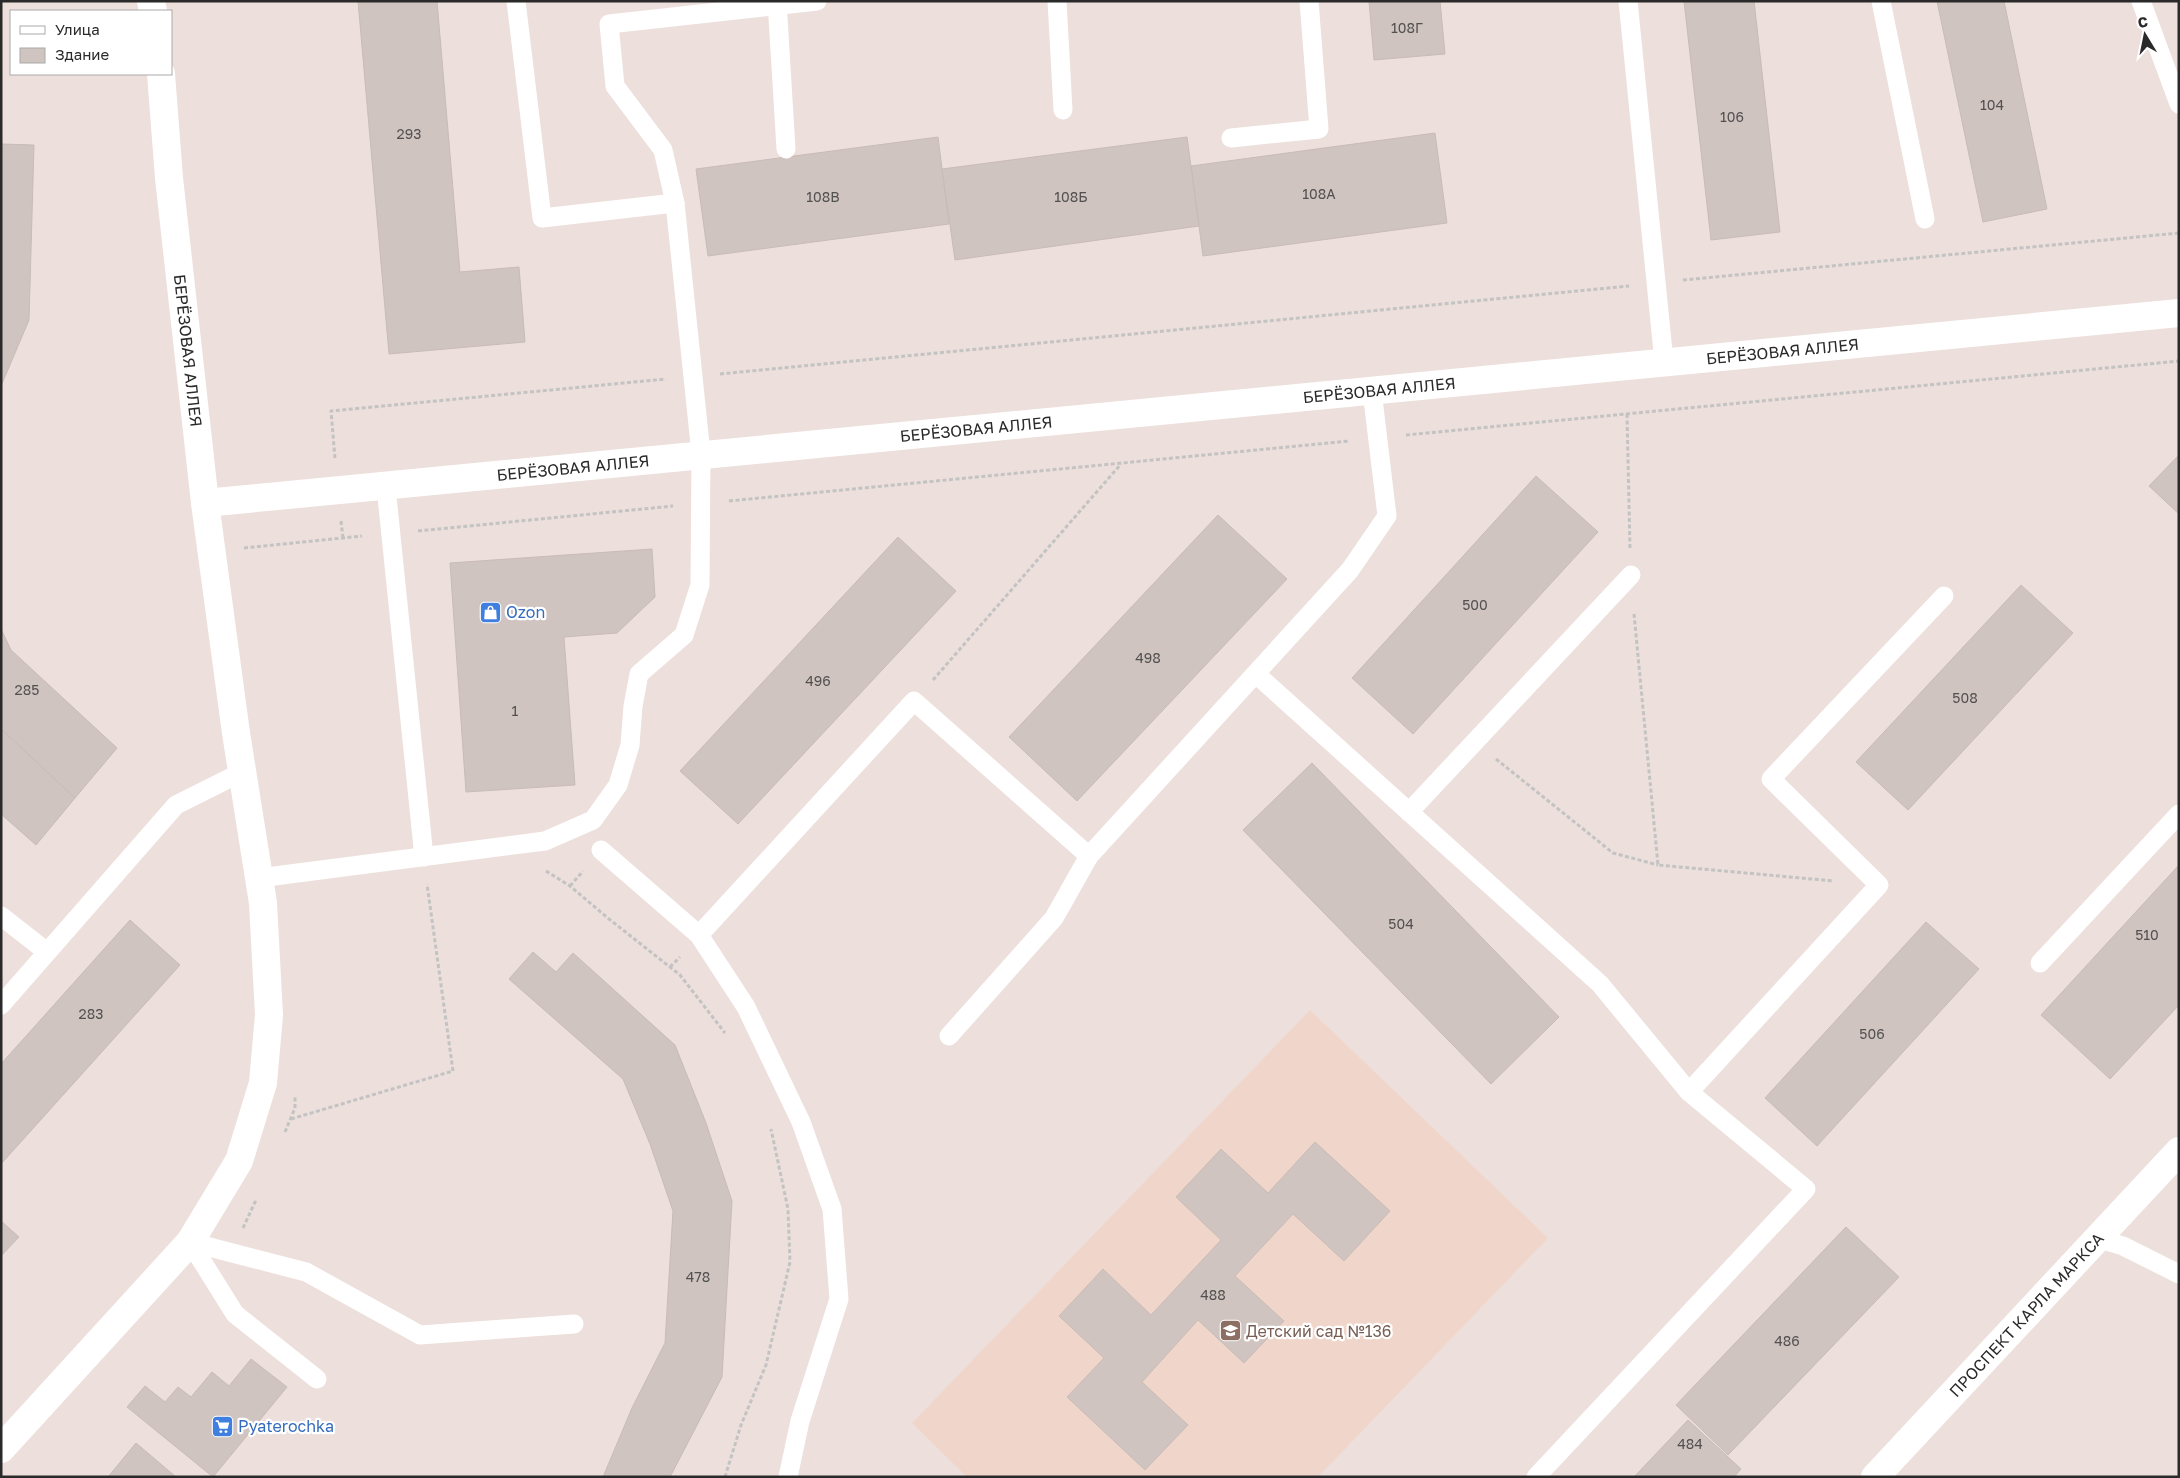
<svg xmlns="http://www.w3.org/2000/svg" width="2180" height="1478" font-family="'Golos Text',sans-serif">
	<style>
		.education { fill: #f0d6ca }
		.building { fill: #cfc4c0; stroke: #c9bbb5 }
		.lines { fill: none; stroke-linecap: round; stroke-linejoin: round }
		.path { stroke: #c3c3c3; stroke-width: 3; stroke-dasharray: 4 2.5; stroke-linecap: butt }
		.lane { stroke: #fff; stroke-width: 19 }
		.street { stroke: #fff; stroke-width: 28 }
		.secondary { stroke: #fff; stroke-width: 28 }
		.labels { text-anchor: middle; stroke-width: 4.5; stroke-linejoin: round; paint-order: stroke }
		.number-label { font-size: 14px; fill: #535050 }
		.street-label { font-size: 16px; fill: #2a2a2a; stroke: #fff }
		.shop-label { font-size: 16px; fill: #366cbe; stroke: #fff; text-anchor: start }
		.education-label { font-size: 16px; fill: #785e54; stroke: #fff; text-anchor: start }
	</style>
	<rect width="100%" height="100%" fill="#eddfdb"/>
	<path class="education" d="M1310 1010 1548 1238 1318 1477H967L912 1423Z"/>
	<g class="building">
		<path d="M358 1H437L460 272 519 267 525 342 389 354Z"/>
		<path d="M1369 1H1440L1445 54 1374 60Z"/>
		<path d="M1684 1H1754L1780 232 1711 240Z"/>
		<path d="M1937 1H2004L2047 209 1983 222Z"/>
		<path d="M1435 133 1447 223 1203 256 1191 166Z"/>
		<path d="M938 137 949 224 708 256 696 169Z"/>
		<path d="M1187 137 1199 226 955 260 942 169Z"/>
		<path d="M1 144 34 145 29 320 1 386Z"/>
		<path d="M2179 455V514L2149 486Z"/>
		<path d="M1536 476 1598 532 1413 734 1352 678Z"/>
		<path d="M1218 515 1287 579 1077 801 1009 737Z"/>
		<path d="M898 537 956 591 738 824 680 771Z"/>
		<path d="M652 549 655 597 617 633 564 637 575 785 466 792 450 563Z"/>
		<path d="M2021 585 2073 633 1908 810 1856 762Z"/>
		<path d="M1 629 11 650 117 748 75 798 1 729Z"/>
		<path d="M1 729 75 798 36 845 1 814Z"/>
		<path d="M1312 763 1559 1017 1491 1084 1243 830Z"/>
		<path d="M2179 865V1005L2110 1079 2041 1015Z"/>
		<path d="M130 920 180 965 1 1164V1064Z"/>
		<path d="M1926 922 1979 969 1817 1146 1765 1098Z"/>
		<path d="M533 952 556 972 573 953 675 1045 706 1123 732 1201 722 1377 670 1477H603L632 1408 665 1343 673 1211 650 1144 623 1079 509 979Z"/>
		<path d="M1315 1142 1390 1211 1344 1261 1293 1214 1235 1276 1284 1321 1244 1363 1198 1320 1142 1382 1188 1425 1145 1470 1067 1397 1104 1358 1059 1316 1103 1269 1151 1315 1221 1240 1176 1197 1221 1149 1268 1193Z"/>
		<path d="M1 1221 19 1237 1 1256Z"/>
		<path d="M1846 1227 1899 1277 1728 1455 1676 1405Z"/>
		<path d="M251 1359 287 1387 213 1477 127 1407 145 1386 165 1402 178 1387 191 1397 212 1372 229 1386Z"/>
		<path d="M1688 1420 1741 1469 1734 1477H1634Z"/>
		<path d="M136 1443 176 1477H108Z"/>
	</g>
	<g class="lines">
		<g class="path">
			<path d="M1683 280 2179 233"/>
			<path d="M720 374 1629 286"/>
			<path d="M1627 414 1630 548"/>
			<path d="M1406 435 2179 361"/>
			<path d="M335 458 331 411 666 379"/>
			<path d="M729 501 1350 441"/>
			<path d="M341 521 343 538"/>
			<path d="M418 531 673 506"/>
			<path d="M244 548 362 536"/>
			<path d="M1634 614 1658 865 1834 881"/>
			<path d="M933 680 1121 464"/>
			<path d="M1496 759 1613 853 1658 865"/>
			<path d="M546 871 570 886 609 919 680 975 725 1033"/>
			<path d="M570 886 583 871"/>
			<path d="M670 967 680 957"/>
			<path d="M291 1119 453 1071 427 884"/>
			<path d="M285 1132 295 1108V1097"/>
			<path d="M243 1228 256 1200"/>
			<path d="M725 1477 741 1425 766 1365 790 1262 788 1209 771 1129"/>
		</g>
		<g class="lane">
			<path d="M516 1 542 218 675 203"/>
			<path d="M777 1 786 149"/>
			<path d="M1057 1 1063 110"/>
			<path d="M1628 1 1664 362"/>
			<path d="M1881 1 1925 219"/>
			<path d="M2141 1 2179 104"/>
			<path d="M1231 138 1319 129 1309 1"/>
			<path d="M386 487 424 857"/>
			<path d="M1256 674 1600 984 1689 1092"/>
			<path d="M1409 812 1631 575"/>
			<path d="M601 850 699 935 746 1007 801 1122 832 1209 839 1299 800 1421 788 1477"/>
			<path d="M259 878 545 841 593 820 618 785 630 745 633 706 639 674 684 635 700 585 701 454 675 203 663 150 615 86 609 24 817 1"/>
			<path d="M1 916 47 952"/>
			<path d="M699 935 914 701 1089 856 1350 570 1387 516 1372 391"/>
			<path d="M2040 963 2179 814"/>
			<path d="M1 1005 176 805 242 772"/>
			<path d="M949 1036 1054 918 1089 856"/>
			<path d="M2096 1238 2123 1246 2179 1274"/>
			<path d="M190 1242 306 1272 420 1335 574 1324"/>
			<path d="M190 1242 235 1314 317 1379"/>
			<path d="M1536 1477 1806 1189 1689 1092 1879 885 1771 779 1944 596"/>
		</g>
		<g class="street">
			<path d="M151 1 153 11"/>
			<path id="s1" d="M161 74 169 178 205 503 2179 313"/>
			<path d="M1 1449 190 1242 239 1161 263 1083 269 1015 263 903 236 733 205 503"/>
		</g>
		<path class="secondary" id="s2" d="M1875 1477 2179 1151"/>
	</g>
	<defs>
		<symbol id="shop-square" viewBox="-11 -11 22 22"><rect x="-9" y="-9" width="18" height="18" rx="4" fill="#3f7fe0" stroke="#fff"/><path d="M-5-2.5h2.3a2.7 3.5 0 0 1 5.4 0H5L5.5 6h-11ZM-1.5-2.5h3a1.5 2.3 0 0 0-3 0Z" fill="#fff"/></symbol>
		<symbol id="school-square" viewBox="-11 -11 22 22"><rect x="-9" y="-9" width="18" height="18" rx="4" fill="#8d6e63" stroke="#fff"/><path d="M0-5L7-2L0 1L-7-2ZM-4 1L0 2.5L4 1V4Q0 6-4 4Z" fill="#fff"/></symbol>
		<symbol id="supermarket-square" viewBox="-11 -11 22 22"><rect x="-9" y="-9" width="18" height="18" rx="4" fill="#3f7fe0" stroke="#fff"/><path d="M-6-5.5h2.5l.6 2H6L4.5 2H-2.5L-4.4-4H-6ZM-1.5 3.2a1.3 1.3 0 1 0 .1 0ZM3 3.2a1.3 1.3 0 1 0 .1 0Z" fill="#fff"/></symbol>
	</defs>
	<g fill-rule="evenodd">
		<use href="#shop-square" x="478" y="600" width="25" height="25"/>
		<use href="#school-square" x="1218" y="1318" width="25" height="25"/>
		<use href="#supermarket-square" x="210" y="1414" width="25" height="25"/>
	</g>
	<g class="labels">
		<g class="number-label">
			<text x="1407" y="33">108Г</text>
			<text x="1992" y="110">104</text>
			<text x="1732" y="122">106</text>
			<text x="409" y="139">293</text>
			<text x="1319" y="199">108А</text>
			<text x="823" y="202">108В</text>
			<text x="1071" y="202">108Б</text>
			<text x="1475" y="610">500</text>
			<text x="1148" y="663">498</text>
			<text x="818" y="686">496</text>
			<text x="27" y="695">285</text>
			<text x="1965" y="703">508</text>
			<text x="515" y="716">1</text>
			<text x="1401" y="929">504</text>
			<text x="2147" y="940">510</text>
			<text x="91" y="1019">283</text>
			<text x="1872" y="1039">506</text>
			<text x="698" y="1282">478</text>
			<text x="1213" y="1300">488</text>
			<text x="1787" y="1346">486</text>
			<text x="1690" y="1449">484</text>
		</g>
		<g class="street-label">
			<text dy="6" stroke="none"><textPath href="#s1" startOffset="278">БЕРЁЗОВАЯ АЛЛЕЯ</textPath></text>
			<text dy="6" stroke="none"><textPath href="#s1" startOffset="2016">БЕРЁЗОВАЯ АЛЛЕЯ</textPath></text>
			<text dy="6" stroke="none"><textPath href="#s1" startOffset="1611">БЕРЁЗОВАЯ АЛЛЕЯ</textPath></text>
			<text dy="6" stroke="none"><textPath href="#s1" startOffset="1206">БЕРЁЗОВАЯ АЛЛЕЯ</textPath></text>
			<text dy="6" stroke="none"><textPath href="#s1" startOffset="801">БЕРЁЗОВАЯ АЛЛЕЯ</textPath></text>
			<text dy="6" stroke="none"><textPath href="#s2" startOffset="222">ПРОСПЕКТ КАРЛА МАРКСА</textPath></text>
		</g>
		<g class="shop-label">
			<text x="506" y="618">Ozon</text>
			<text x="238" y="1432">Pyaterochka</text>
		</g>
		<g class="education-label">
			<text x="1246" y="1337">Детский сад №136</text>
		</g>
	</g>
	<rect width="2180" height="1478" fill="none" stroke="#2a2a2a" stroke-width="5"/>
	<rect x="10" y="10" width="162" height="65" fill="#ffffff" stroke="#aaaaaa"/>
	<rect x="20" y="26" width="25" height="8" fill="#ffffff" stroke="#aaaaaa"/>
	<text x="55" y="35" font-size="15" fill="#2a2a2a">Улица</text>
	<rect x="20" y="48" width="25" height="15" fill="#cfc4c0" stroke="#aaaaaa"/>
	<text x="55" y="60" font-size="15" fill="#2a2a2a">Здание</text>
	<g transform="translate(2145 35) rotate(350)" stroke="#ffffff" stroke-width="4" paint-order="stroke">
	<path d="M0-4L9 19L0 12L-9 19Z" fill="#2a2a2a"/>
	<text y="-8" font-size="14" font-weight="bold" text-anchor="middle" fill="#2a2a2a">С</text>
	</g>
</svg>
